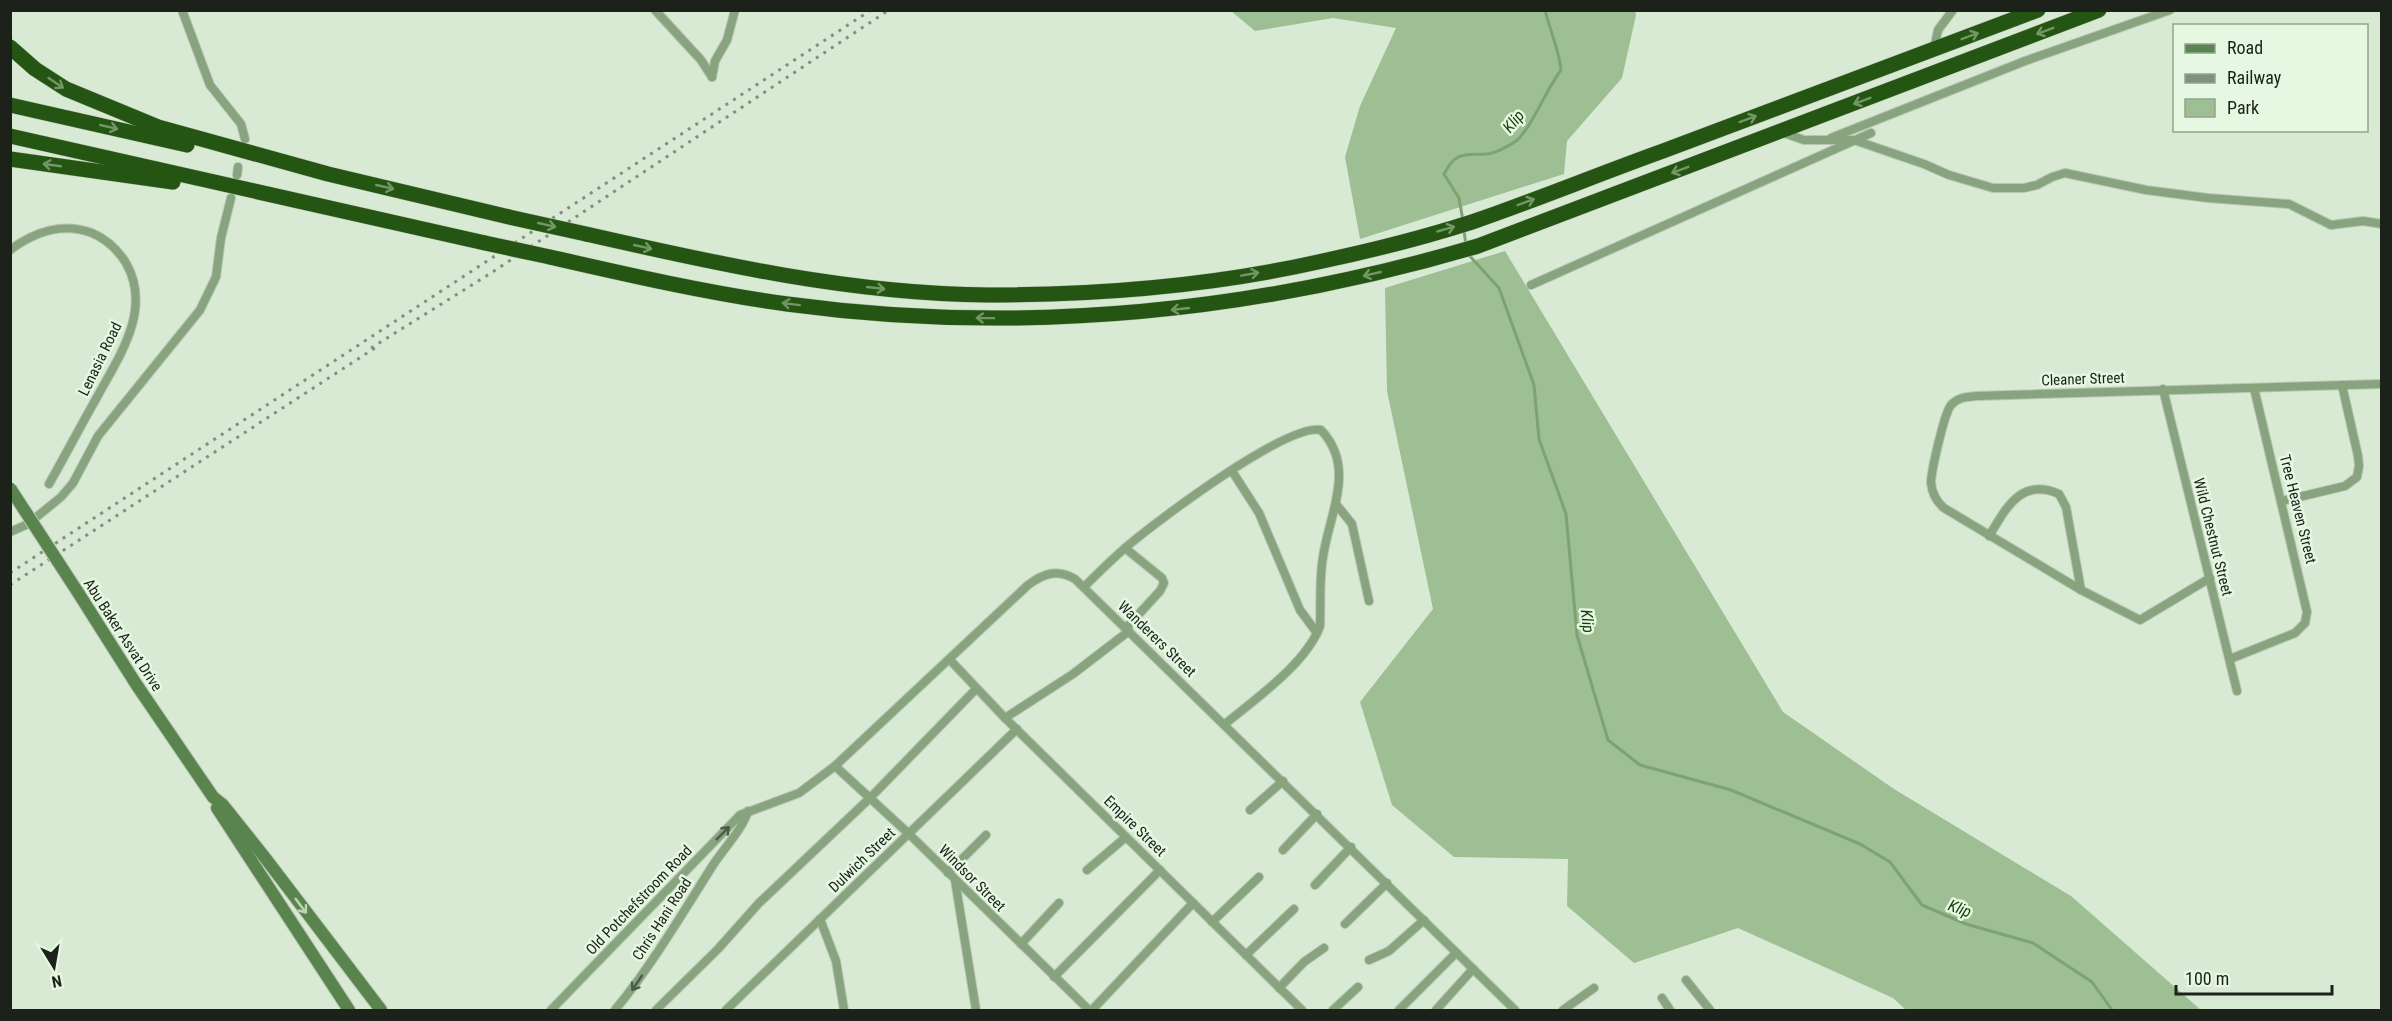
<svg xmlns="http://www.w3.org/2000/svg" width="2392" height="1021" font-family="'Roboto Condensed',sans-serif">
	<style>
		.green { fill: #9dbf93 }
		.lines { fill: none; stroke-linecap: round; stroke-linejoin: round }
		.stream { stroke: #7ea273; stroke-width: 3 }
		.minor-casing { stroke: #b7c6b3; stroke-width: 10 }
		.secondary-casing { stroke: #b7c6b3; stroke-width: 14 }
		.motorway-casing { stroke: #b7c6b3; stroke-width: 16 }
		.minor { stroke: #87a47f; stroke-width: 8 }
		.secondary { stroke: #59844d; stroke-width: 12 }
		.motorway { stroke: #245512; stroke-width: 15 }
		.rail { stroke: #838f7f; stroke-width: 3; stroke-dasharray: 3 6; stroke-linecap: butt }
		.secondary-bridge-casing { stroke: #b7c6b3; stroke-width: 14; stroke-linecap: butt }
		.motorway-bridge-casing { stroke: #b7c6b3; stroke-width: 16; stroke-linecap: butt }
		.secondary-bridge { stroke: #59844d; stroke-width: 12 }
		.motorway-bridge { stroke: #245512; stroke-width: 15 }
		.oneway { stroke: #729665 }
		.oneway2 { stroke: #4c5c47 }
		.oneway3 { stroke: #bcd5b5 }
		.labels { text-anchor: middle; stroke-width: 5; stroke-linejoin: round; paint-order: stroke }
		.street-label { font-size: 15px; fill: #1c221a; stroke: #e6f8e1 }
		.water-label { font-size: 16px; font-style: italic; fill: #183d0b; stroke: #e6f8e1 }
	</style>
	<rect width="100%" height="100%" fill="#d9ead4"/>
	<g class="green">
		<path d="M1635 11 1636 15 1622 78 1567 141 1564 174 1360 239 1345 157 1360 106 1396 28 1333 18 1255 31 1231 11Z"/>
		<path d="M1505 251 1783 712 1894 789 2071 896 2201 1010H1906L1893 998 1738 928 1634 963 1567 906 1568 859 1454 857 1392 805 1360 702 1433 609 1387 391 1385 288Z"/>
	</g>
	<g class="lines">
		<g class="stream">
			<path d="M1463 221 1459 198 1444 174C1456 151 1464 155 1486 154 1494 154 1509 146 1516 141 1531 129 1547 88 1561 70 1559 49 1550 31 1545 10"/>
			<path d="M1464 231 1466 245"/>
			<path d="M1468 254 1499 288 1534 385 1539 439 1566 514 1577 635 1608 740 1640 765 1731 790 1860 844 1890 862 1922 905 1966 924 2033 943 2092 982 2112 1010"/>
		</g>
		<defs>
			<g id="minor">
				<path d="M182 10 210 85 241 124 245 139"/>
				<path d="M655 10 701 60 712 77"/>
				<path d="M1934 49 1938 30 1953 10"/>
				<path d="M712 77 715 61 727 40 735 10"/>
				<path d="M1781 132 1804 140H1854L1924 164 1949 175 1993 188H2024L2037 185 2052 177 2065 173 2146 190 2208 198 2289 204 2331 225 2363 221 2382 224"/>
				<path d="M1831 138 2025 61 2170 10"/>
				<path d="M237 175 238 167"/>
				<path d="M10 250C34 232 63 222 92 233 106 239 118 250 126 263 153 310 118 358 96 399 80 427 65 456 49 484"/>
				<path d="M1531 285 1871 133"/>
				<path d="M2163 389 2237 691"/>
				<path d="M1232 471 1259 513 1300 610 1317 633"/>
				<path d="M2282 501 2345 486 2357 477 2359 466 2358 456 2342 385"/>
				<path d="M1336 504 1352 524 1369 601"/>
				<path d="M10 532 28 524 61 497 73 483 98 436 200 310 216 277 221 238 231 198"/>
				<path d="M1989 536C2006 509 2020 477 2059 494L2066 507 2081 590"/>
				<path d="M1125 548 1162 578 1164 583 1160 591 1126 628"/>
				<path d="M2210 578 2140 620 2081 590 1944 508C1937 502 1932 493 1931 483 1931 472 1944 414 1951 405 1958 397 1967 397 1977 396L2382 384"/>
				<path d="M1084 587C1099 572 1114 557 1131 543 1160 519 1287 423 1321 430 1357 468 1329 514 1323 557 1319 580 1321 603 1320 626 1306 664 1255 699 1225 724"/>
				<path d="M2230 659 2295 633 2305 623 2307 612 2254 388"/>
				<path d="M950 660 1005 718 1302 1010"/>
				<path d="M1005 718 1073 674 1129 631"/>
				<path d="M835 766 908 833 1089 1010"/>
				<path d="M1250 810 1283 781"/>
				<path d="M1283 850 1317 814"/>
				<path d="M1087 870 1126 837"/>
				<path d="M948 873 986 835"/>
				<path d="M955 880 976 1010"/>
				<path d="M1315 885 1351 847"/>
				<path d="M820 919 836 961 844 1010"/>
				<path d="M1212 922 1259 877"/>
				<path d="M1345 924 1387 883"/>
				<path d="M1021 944 1059 903"/>
				<path d="M1246 955 1294 909"/>
				<path d="M1369 960 1389 951 1424 920"/>
				<path d="M1054 977 1160 870"/>
				<path d="M1686 980 1710 1010"/>
				<path d="M1279 988 1304 962 1324 948"/>
				<path d="M1662 998 1670 1010"/>
				<path d="M551 1010 740 815 799 793 835 766 1028 585C1044 573 1057 569 1075 579L1515 1010"/>
				<path d="M615 1010C652 965 682 914 713 865 724 848 742 830 748 811"/>
				<path d="M656 1010 718 949 759 903 870 798 976 689"/>
				<path d="M726 1010 1017 729"/>
				<path d="M1092 1010 1193 903"/>
				<path d="M1333 1010 1358 987"/>
				<path d="M1399 1010 1456 953"/>
				<path d="M1436 1010 1473 969"/>
				<path d="M1563 1010 1594 988"/>
			</g>
			<g id="secondary">
				<path d="M79 594 136 684 213 797 223 805 266 859 381 1010"/>
				<path d="M217 808 349 1010"/>
			</g>
			<g id="motorway">
				<path d="M10 47 35 69 66 89 158 127 328 174 509 217"/>
				<path d="M10 105 187 145"/>
				<path d="M10 136 485 243"/>
				<path d="M10 159 173 182"/>
				<path d="M586 234C718 264 852 294 988 295 1098 295 1211 286 1318 262 1370 251 1422 238 1472 222 1536 200 1599 174 1663 151 1788 104 1913 57 2038 10"/>
				<path d="M550 257C629 275 707 293 787 304 1023 336 1251 313 1478 246L2099 10"/>
			</g>
		</defs>
		<use href="#minor" class="minor-casing"/>
		<use href="#secondary" class="secondary-casing"/>
		<use href="#motorway" class="motorway-casing"/>
		<use href="#minor" class="minor"/>
		<use href="#secondary" class="secondary"/>
		<use href="#motorway" class="motorway"/>
		<g class="rail">
			<path d="M371 348 491 273 889 10"/>
			<path d="M10 573 871 10"/>
			<path d="M10 585 378 346"/>
		</g>
		<defs>
			<path id="secondary-bridge" d="M10 488 79 594"/>
			<g id="motorway-bridge">
				<path d="M509 217 586 234"/>
				<path d="M485 243 550 257"/>
			</g>
		</defs>
		<use href="#secondary-bridge" class="secondary-bridge-casing"/>
		<use href="#motorway-bridge" class="motorway-bridge-casing"/>
		<use href="#secondary-bridge" class="secondary-bridge"/>
		<use href="#motorway-bridge" class="motorway-bridge"/>
	</g>
	<defs><path id="oneway-shaft" d="M-6 0H5M1.5-3L5.5 0L1.5 3" fill="none" stroke-width="1.6" stroke-linecap="round" stroke-linejoin="round" transform="scale(1.5)"/></defs>
	<g class="oneway">
		<use href="#oneway-shaft" transform="translate(2045 31) rotate(159)"/>
		<use href="#oneway-shaft" transform="translate(1970 36) rotate(-21)"/>
		<use href="#oneway-shaft" transform="translate(56 83) rotate(34)"/>
		<use href="#oneway-shaft" transform="translate(1862 101) rotate(159)"/>
		<use href="#oneway-shaft" transform="translate(1748 119) rotate(-20)"/>
		<use href="#oneway-shaft" transform="translate(109 127) rotate(13)"/>
		<use href="#oneway-shaft" transform="translate(52 165) rotate(-172)"/>
		<use href="#oneway-shaft" transform="translate(1680 170) rotate(159)"/>
		<use href="#oneway-shaft" transform="translate(385 187) rotate(13)"/>
		<use href="#oneway-shaft" transform="translate(1526 202) rotate(-20)"/>
		<use href="#oneway-shaft" transform="translate(547 225) rotate(13)"/>
		<use href="#oneway-shaft" transform="translate(1446 229) rotate(-16)"/>
		<use href="#oneway-shaft" transform="translate(643 247) rotate(13)"/>
		<use href="#oneway-shaft" transform="translate(1250 274) rotate(-10)"/>
		<use href="#oneway-shaft" transform="translate(1372 274) rotate(167)"/>
		<use href="#oneway-shaft" transform="translate(876 288) rotate(6)"/>
		<use href="#oneway-shaft" transform="translate(791 304) rotate(-173)"/>
		<use href="#oneway-shaft" transform="translate(1180 309) rotate(174)"/>
		<use href="#oneway-shaft" transform="translate(985 318) rotate(-179)"/>
	</g>
	<g class="oneway2">
		<use href="#oneway-shaft" transform="translate(723 833) rotate(-45)"/>
		<use href="#oneway-shaft" transform="translate(637 983) rotate(124)"/>
	</g>
	<use class="oneway3" href="#oneway-shaft" transform="translate(301 906) rotate(53)"/>
	<g class="labels">
		<g class="street-label">
			<text transform="translate(100 359) rotate(-64)" y="5">Lenasia Road</text>
			<text transform="translate(2083 379) rotate(-2)" y="5">Cleaner Street</text>
			<text transform="translate(2298 509) rotate(76)" y="5">Tree Heaven Street</text>
			<text transform="translate(2213 537) rotate(76)" y="5">Wild Chestnut Street</text>
			<text transform="translate(123 635) rotate(57)" y="5">Abu Baker Asvat Drive</text>
			<text transform="translate(1157 639) rotate(44)" y="5">Wanderers Street</text>
			<text transform="translate(1135 826) rotate(44)" y="5">Empire Street</text>
			<text transform="translate(862 860) rotate(-44)" y="5">Dulwich Street</text>
			<text transform="translate(972 878) rotate(45)" y="5">Windsor Street</text>
			<text transform="translate(639 900) rotate(-46)" y="5">Old Potchefstroom Road</text>
			<text transform="translate(662 919) rotate(-57)" y="5">Chris Hani Road</text>
		</g>
		<g class="water-label">
			<text transform="translate(1513 121) rotate(-51)" y="6">Klip</text>
			<text transform="translate(1588 621) rotate(83)" y="6">Klip</text>
			<text transform="translate(1960 908) rotate(21)" y="6">Klip</text>
		</g>
	</g>
	<rect width="2392" height="1021" fill="none" stroke="#1c221a" stroke-width="24"/>
	<rect x="2173" y="24" width="195" height="108" fill="#e6f8e1" stroke="#95a291" stroke-width="1.5"/>
	<rect x="2185" y="44" width="30" height="9" fill="#59844d" stroke="#95a291" stroke-width="1.5"/>
	<text x="2227" y="54" font-size="18" fill="#1c221a">Road</text>
	<rect x="2185" y="74" width="30" height="9" fill="#838f7f" stroke="#95a291" stroke-width="1.5"/>
	<text x="2227" y="84" font-size="18" fill="#1c221a">Railway</text>
	<rect x="2185" y="99" width="30" height="18" fill="#9dbf93" stroke="#95a291" stroke-width="1.5"/>
	<text x="2227" y="114" font-size="18" fill="#1c221a">Park</text>
	<g transform="translate(54 967) rotate(169)" stroke="#e6f8e1" stroke-width="4.5" paint-order="stroke">
	<path d="M0-4.5L10 22L0 15L-10 22Z" fill="#1c221a"/>
	<text y="-9" font-size="16" font-weight="bold" text-anchor="middle" fill="#1c221a">N</text>
	</g>
	<path d="M2176 985v9h156v-9" fill="none" stroke="#1c221a" stroke-width="3"/>
	<text x="2185" y="985" font-size="18" fill="#1c221a" stroke="#e6f8e1" stroke-width="4.5" paint-order="stroke">100 m</text>
</svg>
